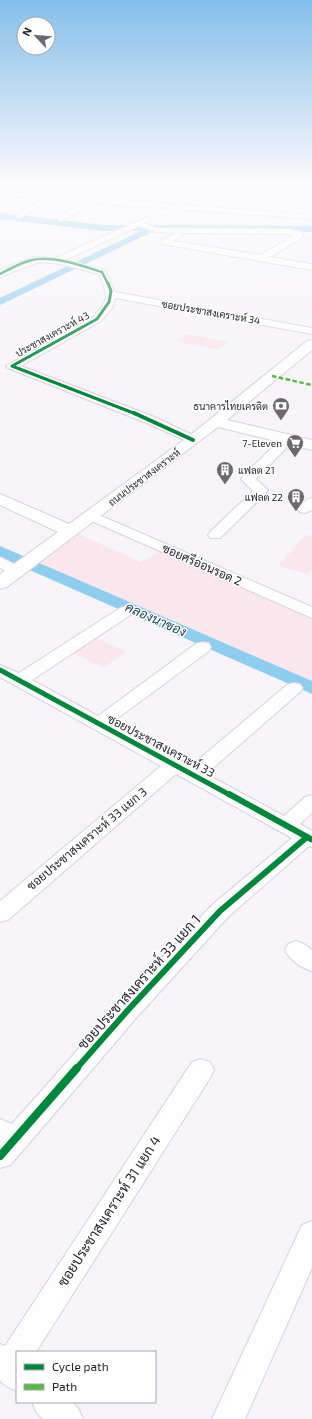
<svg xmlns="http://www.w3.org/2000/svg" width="312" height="1419" font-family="'Exo 2',Sarabun,sans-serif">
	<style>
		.green { fill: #fae6ed }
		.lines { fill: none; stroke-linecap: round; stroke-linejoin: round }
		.canal { fill: #8ecdee; fill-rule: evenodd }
		.street-casing { stroke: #d5d2db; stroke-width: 2 }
		.secondary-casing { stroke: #d5d2db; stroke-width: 2 }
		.street { fill: #fefdfe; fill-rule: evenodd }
		.secondary { fill: #fefdfe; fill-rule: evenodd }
		.quiet { stroke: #58b947; stroke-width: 2.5; stroke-dasharray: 4.5 2.5; stroke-linecap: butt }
		.cycleway-far5-casing { stroke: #fff; stroke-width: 3.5 }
		.cycleway-far4-casing { stroke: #fff; stroke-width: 4.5 }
		.cycleway-far3-casing { stroke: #fff; stroke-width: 6 }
		.cycleway-far2-casing { stroke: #fff; stroke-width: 8 }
		.cycleway-far1-casing { stroke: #fff; stroke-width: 8 }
		.cycleway-casing { stroke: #fff; stroke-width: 10 }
		.cycleway-far5 { stroke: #00873e; stroke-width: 2.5 }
		.cycleway-far4 { stroke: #00873e; stroke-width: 3 }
		.cycleway-far3 { stroke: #00873e; stroke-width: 4 }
		.cycleway-far2 { stroke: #00873e; stroke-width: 5 }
		.cycleway-far1 { stroke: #00873e; stroke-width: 6 }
		.cycleway { stroke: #00873e; stroke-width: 8 }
		.labels { text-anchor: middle; stroke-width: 3; stroke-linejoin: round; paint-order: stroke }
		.far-street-label { font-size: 10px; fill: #211e2a; stroke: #fff }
		.far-poi-label { font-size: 10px; fill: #211e2a; stroke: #fff; text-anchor: end }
		.street-label { font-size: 12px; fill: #211e2a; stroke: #fff }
		.water-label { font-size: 13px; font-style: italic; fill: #183f53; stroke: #fff }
		.near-street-label { font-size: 14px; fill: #211e2a; stroke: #fff }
	</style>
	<rect width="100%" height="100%" fill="#f6f4f9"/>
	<g class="green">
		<path d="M187 334 229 342 218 350 176 341Z"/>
		<path d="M78 534 141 562 163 550 312 616V684L245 653 37 564Z"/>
		<path d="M306 535 312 536V569L308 574 278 566Z"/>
		<path d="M92 636 126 652 103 668 69 651Z"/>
	</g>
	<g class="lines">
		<g class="canal">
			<path d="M0 213 104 225 312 226V232L154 231 0 305V298L141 231H104L0 219Z"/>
			<path d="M0 546 312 681V694L0 557Z"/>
		</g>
		<defs>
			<g id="street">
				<path d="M79 182H87L70 196 310 215H312V219L93 203 62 221H59V217L84 202 53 199 20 218H17V214L43 199 0 195V191L61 195Z"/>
				<path d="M147 182 217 189 221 191 217 193 150 186H147Z"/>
				<path d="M234 182H261L312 186V190L283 188 276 195 307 198 308 200 304 202 270 199 266 197 276 187 238 184Z"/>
				<path d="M150 216 154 218 145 223 156 228 291 229 303 233V237L270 257 312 264V270L162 244V240L177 233 155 232 139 226 65 260 105 270 115 292 312 328V334L115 298 112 308 101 321 21 366 157 418 197 437 199 440 197 443 193 444 149 424 8 368 6 366 93 317 102 307 106 297 104 286 99 274 61 264 38 262 0 277V270L33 257 55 258ZM180 233 290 234 293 236 260 255 173 241 182 235Z"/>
				<path d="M288 435 292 436 294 439 292 442 256 479 268 490 266 493 220 538H210L208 535 210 532 253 491 241 479 243 476 284 436Z"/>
				<path d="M312 498V510L305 513 300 512 298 509C302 504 306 499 312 498Z"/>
				<path d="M92 512 312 607V618L87 519 85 516 87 513Z"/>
				<path d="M0 557 23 568 26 571 23 574H13L0 568Z"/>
				<path d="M126 606 132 608 134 611 132 614 32 680 98 716 197 643 203 642 209 643 211 647 209 651 111 723 191 766 288 684 294 683 300 684 303 688 300 692 206 774 284 816 305 797 312 795V813L300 824 312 831V847L309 846 228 917 137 1017 25 1148 10 1165 0 1168V1119L12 1124 119 1003 212 905 292 838 176 774 8 920 0 922V901L161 766 0 677V665L19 673 120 608Z"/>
				<path d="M296 941 304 944 312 950V971C301 968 290 960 285 950L288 944Z"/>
				<path d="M201 1059 210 1062 214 1070 210 1078 36 1352H17V1391L6 1386 0 1381V1344L5 1346 192 1062Z"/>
				<path d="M312 1221V1268L245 1419H212L302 1225Z"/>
				<path d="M32 1402H72L78 1408 83 1419H43L37 1413Z"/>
			</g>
			<path id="secondary" d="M312 340V350L227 420 312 440V450L218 427 7 587 0 589V574L58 532 0 505V494L69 524 188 437 307 341Z"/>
		</defs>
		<use href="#street" class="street-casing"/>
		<use href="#secondary" class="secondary-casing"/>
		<use href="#street" class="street"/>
		<use href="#secondary" class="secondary"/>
		<path class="quiet" d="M272 376 312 385"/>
		<defs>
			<path id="cycleway-far5" d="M0 274C12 268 25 260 38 259 58 257 83 266 102 272L108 284"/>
			<path id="cycleway-far4" d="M108 283 111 291 109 302 97 319 12 366 136 414"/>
			<path id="cycleway-far3" d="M134 413 193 440"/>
			<path id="cycleway-far2" d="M0 670 230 795"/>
			<g id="cycleway-far1">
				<path d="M229 794 311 839"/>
				<path d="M76 1069 128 1010 220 911 307 837"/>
			</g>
			<path id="cycleway" d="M0 1156 77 1068"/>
		</defs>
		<use href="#cycleway-far5" class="cycleway-far5-casing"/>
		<use href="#cycleway-far4" class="cycleway-far4-casing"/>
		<use href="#cycleway-far3" class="cycleway-far3-casing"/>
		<use href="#cycleway-far2" class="cycleway-far2-casing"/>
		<use href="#cycleway-far1" class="cycleway-far1-casing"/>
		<use href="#cycleway" class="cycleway-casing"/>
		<use href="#cycleway-far5" class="cycleway-far5"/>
		<use href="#cycleway-far4" class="cycleway-far4"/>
		<use href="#cycleway-far3" class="cycleway-far3"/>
		<use href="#cycleway-far2" class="cycleway-far2"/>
		<use href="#cycleway-far1" class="cycleway-far1"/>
		<use href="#cycleway" class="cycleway"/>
	</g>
	<linearGradient id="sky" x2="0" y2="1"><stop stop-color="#84beea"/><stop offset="0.48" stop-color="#fbfafc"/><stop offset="1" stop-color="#fbfafc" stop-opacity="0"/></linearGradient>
	<rect width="312" height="380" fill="url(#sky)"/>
	<defs>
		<symbol id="bank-pin" viewBox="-11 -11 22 30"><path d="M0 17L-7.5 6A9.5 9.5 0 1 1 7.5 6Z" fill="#6c6972" stroke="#fff"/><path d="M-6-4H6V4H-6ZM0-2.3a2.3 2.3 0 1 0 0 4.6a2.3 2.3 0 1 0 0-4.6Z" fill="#fff"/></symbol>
		<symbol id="supermarket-pin" viewBox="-11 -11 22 30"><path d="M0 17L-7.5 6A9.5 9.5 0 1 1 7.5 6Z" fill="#6c6972" stroke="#fff"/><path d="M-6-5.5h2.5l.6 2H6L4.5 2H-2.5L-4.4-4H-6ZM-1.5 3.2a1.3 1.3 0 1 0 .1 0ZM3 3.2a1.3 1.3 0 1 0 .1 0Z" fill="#fff"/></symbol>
		<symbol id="building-pin" viewBox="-11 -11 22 30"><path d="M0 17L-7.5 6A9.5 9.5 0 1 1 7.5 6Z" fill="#6c6972" stroke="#fff"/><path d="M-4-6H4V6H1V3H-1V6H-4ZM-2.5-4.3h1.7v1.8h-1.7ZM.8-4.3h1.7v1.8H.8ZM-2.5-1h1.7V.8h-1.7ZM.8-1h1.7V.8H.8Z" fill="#fff"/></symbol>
	</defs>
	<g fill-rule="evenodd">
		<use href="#bank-pin" x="271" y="396" width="20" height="27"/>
		<use href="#supermarket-pin" x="285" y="433" width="20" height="27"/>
		<use href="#building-pin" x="215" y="460" width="20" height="27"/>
		<use href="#building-pin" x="286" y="487" width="20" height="27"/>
	</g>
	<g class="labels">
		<g class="far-street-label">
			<text transform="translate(211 312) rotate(10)" y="4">ซอยประชาสงเคราะห์ 34</text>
			<text transform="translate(52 334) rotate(-29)" y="4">ประชาสงเคราะห์ 43</text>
			<text transform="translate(144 477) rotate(-37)" y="4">ถนนประชาสงเคราะห์</text>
		</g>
		<g class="far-poi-label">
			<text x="268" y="410">ธนาคารไทยเครดิต</text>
			<text x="282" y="447">7-Eleven</text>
			<text x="238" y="474" text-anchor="start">แฟลต 21</text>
			<text x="283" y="501">แฟลต 22</text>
		</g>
		<g class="street-label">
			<text transform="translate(202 565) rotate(24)" y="4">ซอยศรีอ่อนรอด 2</text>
			<text transform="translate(161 746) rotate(28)" y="4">ซอยประชาสงเคราะห์ 33</text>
			<text transform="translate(87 839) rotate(-40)" y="4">ซอยประชาสงเคราะห์ 33 แยก 3</text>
		</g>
		<g class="water-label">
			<text transform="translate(156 619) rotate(24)" y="5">คลองนาซอง</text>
		</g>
		<g class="near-street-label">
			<text transform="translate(139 982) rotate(-48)" y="5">ซอยประชาสงเคราะห์ 33 แยก 1</text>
			<text transform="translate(109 1211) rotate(-57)" y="5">ซอยประชาสงเคราะห์ 31 แยก 4</text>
		</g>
	</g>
	<rect x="16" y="1351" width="140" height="52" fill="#ffffff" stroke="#a6a5aa"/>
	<rect x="24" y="1364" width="20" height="6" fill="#00873e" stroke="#a6a5aa"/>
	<text x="52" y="1371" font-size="12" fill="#211e2a">Cycle path</text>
	<rect x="24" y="1384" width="20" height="6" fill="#58b947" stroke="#a6a5aa"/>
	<text x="52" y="1391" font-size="12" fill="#211e2a">Path</text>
	<g transform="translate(36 36) rotate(296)"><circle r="19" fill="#ffffff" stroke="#a6a5aa"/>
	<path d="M0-3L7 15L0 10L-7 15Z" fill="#6c6972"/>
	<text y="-6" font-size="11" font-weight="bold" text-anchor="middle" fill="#211e2a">N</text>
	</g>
</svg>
